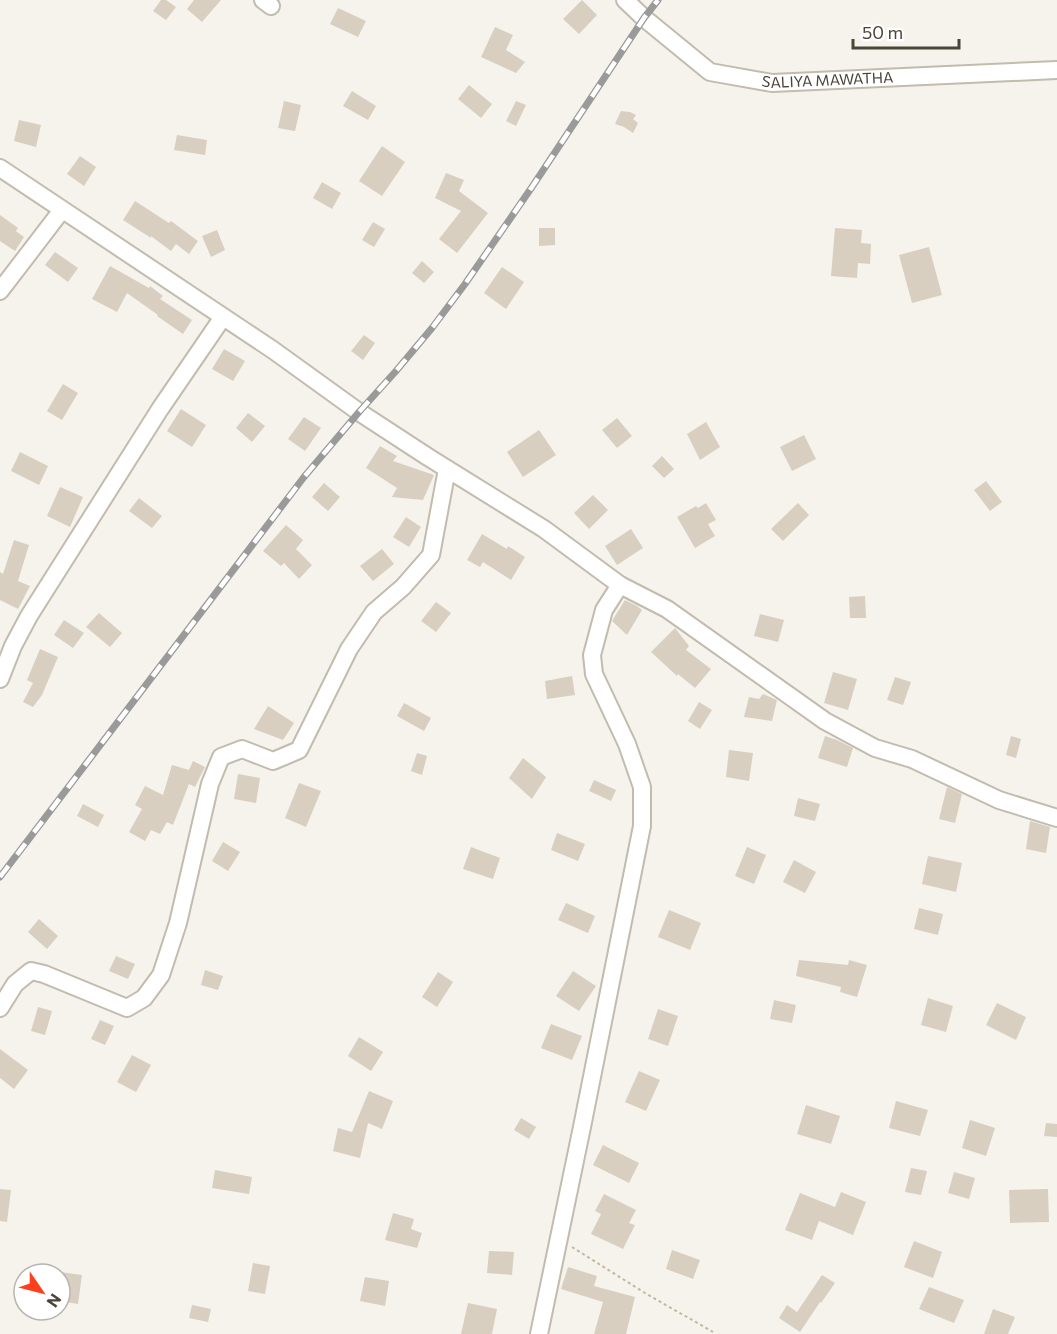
<svg xmlns="http://www.w3.org/2000/svg" width="1057" height="1334" font-family="Commissioner,sans-serif">
	<style>
		.building { fill: #d8cfc1 }
		.lines { fill: none; stroke-linecap: round; stroke-linejoin: round }
		.minor-casing { stroke: #c2bbae; stroke-width: 20 }
		.path { stroke: #c4b79f; stroke-width: 2; stroke-dasharray: 3 3; stroke-linecap: butt }
		.minor { stroke: #fff; stroke-width: 16 }
		.rail-casing { stroke: #9a9a9a; stroke-width: 7 }
		.rail { stroke: #fff; stroke-width: 4.5; stroke-dasharray: 14; stroke-linecap: butt }
		.labels { text-anchor: middle; stroke-width: 4.5; stroke-linejoin: round; paint-order: stroke }
		.street-label { font-size: 15px; fill: #4b4439; stroke: #fff }
	</style>
	<rect width="100%" height="100%" fill="#f6f3ec"/>
	<g class="building">
		<path d="M161 0H166L176 7 166 20 153 11Z"/>
		<path d="M194 0H221L202 22 187 9Z"/>
		<path d="M582 0 597 15 579 34 563 19Z"/>
		<path d="M338 8 366 21 358 37 330 24Z"/>
		<path d="M495 27 513 35 506 50 525 62 516 73 481 57Z"/>
		<path d="M469 85 492 104 481 118 458 99Z"/>
		<path d="M352 91 376 106 368 120 343 106Z"/>
		<path d="M284 101 301 105 295 131 278 128Z"/>
		<path d="M516 101 526 105 516 126 506 121Z"/>
		<path d="M621 111 630 112 636 115 633 119 638 123 633 133 624 127 615 124Z"/>
		<path d="M19 120 41 125 36 147 14 141Z"/>
		<path d="M177 135 207 140 205 155 174 150Z"/>
		<path d="M382 146 405 162 382 196 359 181Z"/>
		<path d="M80 156 96 167 84 186 67 174Z"/>
		<path d="M446 173 464 180 459 191 488 213 457 253 439 239 461 211 435 198Z"/>
		<path d="M322 182 341 193 332 209 313 198Z"/>
		<path d="M135 201 169 223 171 221 198 241 189 254 176 244 171 251 151 236V238L123 220Z"/>
		<path d="M0 215 18 228 16 231 24 237 15 251 0 241Z"/>
		<path d="M373 222 385 229 374 247 362 240Z"/>
		<path d="M539 228H555V245L539 246Z"/>
		<path d="M835 228 862 230 861 243 871 244 870 264 858 263 857 278 831 276Z"/>
		<path d="M217 230 225 250 211 257 202 236Z"/>
		<path d="M929 247 942 295 912 303 899 255Z"/>
		<path d="M55 252 78 268 68 282 45 265Z"/>
		<path d="M422 261 434 272 424 283 412 273Z"/>
		<path d="M110 266 149 288 150 286 163 296 160 299 192 320 183 334 157 316 158 315 127 293 117 312 92 299Z"/>
		<path d="M502 267 524 282 506 309 484 293Z"/>
		<path d="M364 335 375 343 363 360 351 351Z"/>
		<path d="M224 349 245 361 233 381 212 369Z"/>
		<path d="M63 384 78 393 62 420 47 411Z"/>
		<path d="M181 409 206 425 192 447 167 431Z"/>
		<path d="M248 413 265 426 252 442 236 428Z"/>
		<path d="M304 417 321 428 305 451 288 439Z"/>
		<path d="M617 418 632 436 617 448 602 430Z"/>
		<path d="M706 422 720 447 700 460 687 434Z"/>
		<path d="M539 430 556 455 523 477 507 452Z"/>
		<path d="M804 435 816 459 792 471 780 447Z"/>
		<path d="M380 446 397 456 393 461 434 475 423 500 392 497 397 488 366 468Z"/>
		<path d="M20 452 48 466 39 485 11 471Z"/>
		<path d="M662 456 674 469 664 478 652 466Z"/>
		<path d="M986 481 1002 502 990 511 974 490Z"/>
		<path d="M324 483 340 497 328 511 312 497Z"/>
		<path d="M60 487 83 497 70 527 47 516Z"/>
		<path d="M593 495 608 510 589 529 574 513Z"/>
		<path d="M139 498 162 516 152 528 129 511Z"/>
		<path d="M706 503 716 520 708 524 715 536 695 548 677 517 696 506 698 508Z"/>
		<path d="M798 503 809 515 783 541 771 529Z"/>
		<path d="M406 517 421 527 409 547 393 537Z"/>
		<path d="M286 525 303 540 296 549 312 565 299 579 284 563 281 566 263 551Z"/>
		<path d="M631 529 643 548 617 565 605 546Z"/>
		<path d="M482 534 507 549 508 546 525 557 511 580 483 562 480 567 467 560Z"/>
		<path d="M14 540 29 545 18 581 30 586 18 609 0 600V572L3 574Z"/>
		<path d="M382 549 394 564 373 581 360 566Z"/>
		<path d="M865 596 866 618H850L849 597Z"/>
		<path d="M625 600 637 606 642 610 627 635 612 621Z"/>
		<path d="M436 602 451 613 436 632 421 621Z"/>
		<path d="M99 613 122 633 110 647 86 627Z"/>
		<path d="M760 614 784 620 778 642 754 636Z"/>
		<path d="M64 620 84 633 73 648 54 635Z"/>
		<path d="M675 628 689 646 686 650 711 669 695 688 678 674 677 676 651 652Z"/>
		<path d="M40 649 58 657 42 695 33 707 23 702 33 683 27 680Z"/>
		<path d="M833 672 857 679 848 710 824 703Z"/>
		<path d="M572 676 575 695 547 699 545 681Z"/>
		<path d="M895 677 911 682 903 705 887 700Z"/>
		<path d="M763 694 777 700 772 721 744 717 749 697 759 699Z"/>
		<path d="M699 702 712 710 700 729 688 721Z"/>
		<path d="M404 703 431 718 424 731 397 716Z"/>
		<path d="M268 706 294 723 283 740 254 729Z"/>
		<path d="M825 736 837 740 853 748 847 767 818 758Z"/>
		<path d="M1011 736 1021 739 1016 758 1006 755Z"/>
		<path d="M729 750 753 753 749 781 726 777Z"/>
		<path d="M417 753 427 756 422 775 411 771Z"/>
		<path d="M523 758 546 777 532 799 509 778Z"/>
		<path d="M193 761 205 767 195 787 189 784 173 825 167 822 160 834 151 830 145 841 129 832 142 809 135 805 145 786 163 795 172 765 189 770Z"/>
		<path d="M238 774 260 778 256 803 234 799Z"/>
		<path d="M594 780 616 790 611 801 589 791Z"/>
		<path d="M299 783 321 791 306 827 285 818Z"/>
		<path d="M947 787 962 794 955 823 939 819Z"/>
		<path d="M798 798 820 804 815 821 794 816Z"/>
		<path d="M83 804 104 815 98 827 77 816Z"/>
		<path d="M1030 821 1050 827 1046 853 1026 849Z"/>
		<path d="M557 833 585 844 578 861 551 850Z"/>
		<path d="M223 842 240 852 228 871 212 861Z"/>
		<path d="M471 847 500 858 493 879 463 869Z"/>
		<path d="M747 847 766 855 754 884 735 876Z"/>
		<path d="M928 856 962 863 956 892 922 884Z"/>
		<path d="M794 860 816 872 805 893 783 882Z"/>
		<path d="M566 903 595 916 588 933 558 920Z"/>
		<path d="M919 908 943 914 938 935 914 929Z"/>
		<path d="M669 910 701 923 690 950 658 937Z"/>
		<path d="M39 919 58 936 47 949 28 932Z"/>
		<path d="M116 956 135 964 128 979 109 971Z"/>
		<path d="M799 960 848 965 849 960 867 965 857 997 840 992 841 987 796 976Z"/>
		<path d="M205 970 223 976 218 990 201 985Z"/>
		<path d="M573 971 596 986 579 1011 556 996Z"/>
		<path d="M438 972 453 982 437 1007 422 997Z"/>
		<path d="M928 998 953 1006 946 1032 921 1025Z"/>
		<path d="M774 1000 796 1005 792 1023 770 1019Z"/>
		<path d="M997 1003 1026 1017 1016 1040 986 1025Z"/>
		<path d="M38 1007 52 1011 45 1035 31 1031Z"/>
		<path d="M658 1009 678 1016 668 1046 648 1039Z"/>
		<path d="M100 1020 114 1026 105 1045 91 1039Z"/>
		<path d="M551 1024 582 1036 572 1060 541 1048Z"/>
		<path d="M359 1037 383 1052 371 1071 348 1056Z"/>
		<path d="M0 1049 28 1070 14 1089 0 1078Z"/>
		<path d="M132 1055 151 1065 136 1092 117 1082Z"/>
		<path d="M639 1071 660 1080 646 1111 625 1102Z"/>
		<path d="M369 1091 393 1101 382 1129 368 1123 360 1158 333 1151 338 1128 352 1132Z"/>
		<path d="M896 1101 928 1110 920 1136 889 1128Z"/>
		<path d="M806 1105 840 1116 831 1144 797 1134Z"/>
		<path d="M521 1118 536 1127 529 1139 514 1130Z"/>
		<path d="M970 1120 995 1128 986 1156 962 1148Z"/>
		<path d="M1046 1123 1057 1124V1137L1044 1136Z"/>
		<path d="M603 1145 639 1163 629 1183 593 1165Z"/>
		<path d="M911 1168 927 1171 921 1195 905 1192Z"/>
		<path d="M215 1170 252 1177 249 1194 212 1188Z"/>
		<path d="M954 1172 975 1178 969 1199 948 1193Z"/>
		<path d="M0 1189 11 1190 7 1222 0 1221Z"/>
		<path d="M1048 1189 1049 1222 1010 1223 1009 1190Z"/>
		<path d="M841 1192 866 1202 853 1235 819 1221 812 1240 785 1230 800 1193 835 1207Z"/>
		<path d="M604 1194 636 1210 629 1223 635 1225 623 1249 591 1234 601 1214 595 1211Z"/>
		<path d="M393 1213 414 1219 411 1229 422 1233 417 1248 385 1240Z"/>
		<path d="M914 1241 942 1252 933 1278 904 1267Z"/>
		<path d="M672 1250 700 1260 693 1279 666 1269Z"/>
		<path d="M489 1251 514 1252 512 1275 487 1273Z"/>
		<path d="M253 1263 270 1266 265 1294 248 1291Z"/>
		<path d="M568 1267 597 1276 594 1286 635 1297 626 1334H594L603 1302 561 1289Z"/>
		<path d="M60 1272 82 1275 78 1304 60 1301Z"/>
		<path d="M822 1275 835 1283 821 1303 820 1302 800 1332 779 1318 787 1305 797 1312Z"/>
		<path d="M365 1277 389 1281 385 1306 360 1301Z"/>
		<path d="M929 1287 964 1300 954 1323 919 1309Z"/>
		<path d="M468 1303 497 1309 492 1334H461Z"/>
		<path d="M192 1305 211 1309 208 1322 189 1318Z"/>
		<path d="M993 1309 1015 1317 1008 1334H984Z"/>
	</g>
	<g class="lines">
		<defs>
			<g id="minor">
				<path d="M263 0 271 6"/>
				<path id="s1" d="M625 0 644 18 710 72 772 83 1057 70"/>
				<path d="M0 168 273 350 359 412 428 457 544 529 620 585 667 609 825 721 875 748 912 759 999 800 1057 818"/>
				<path d="M0 291 62 210"/>
				<path d="M0 679 13 646 29 616 160 409 223 317"/>
				<path d="M0 1008 15 984 31 971 44 974 127 1008 144 998 161 975 178 923 210 784 221 757 242 749 273 761 299 750 349 649 374 612 403 587 431 555 447 469"/>
				<path d="M539 1334 582 1127 642 826V787L627 744 594 674 592 655 604 610 620 585"/>
			</g>
		</defs>
		<use href="#minor" class="minor-casing"/>
		<path class="path" d="M572 1247 645 1293 713 1332"/>
		<use href="#minor" class="minor"/>
		<defs>
			<path id="rail" d="M0 877 304 477 359 412 396 371 432 328 465 284 532 187 644 18 658 0"/>
		</defs>
		<use href="#rail" class="rail-casing"/>
		<use href="#rail" class="rail"/>
	</g>
	<g class="labels">
		<g class="street-label">
			<text dy="5" stroke="none"><textPath href="#s1" startOffset="230">SALIYA MAWATHA</textPath></text>
		</g>
	</g>
	<g transform="translate(42 1292) rotate(125)"><circle r="28" fill="#ffffff" stroke="#b7b4b0" stroke-width="1.5"/>
	<path d="M0-4.5L10 22L0 15L-10 22Z" fill="#fc3f1d"/>
	<text y="-9" font-size="16" font-weight="bold" text-anchor="middle" fill="#4b4439">N</text>
	</g>
	<path d="M853 39v9h106v-9" fill="none" stroke="#4b4439" stroke-width="3"/>
	<text x="862" y="39" font-size="18" fill="#4b4439" stroke="#ffffff" stroke-width="4.5" paint-order="stroke">50 m</text>
</svg>
